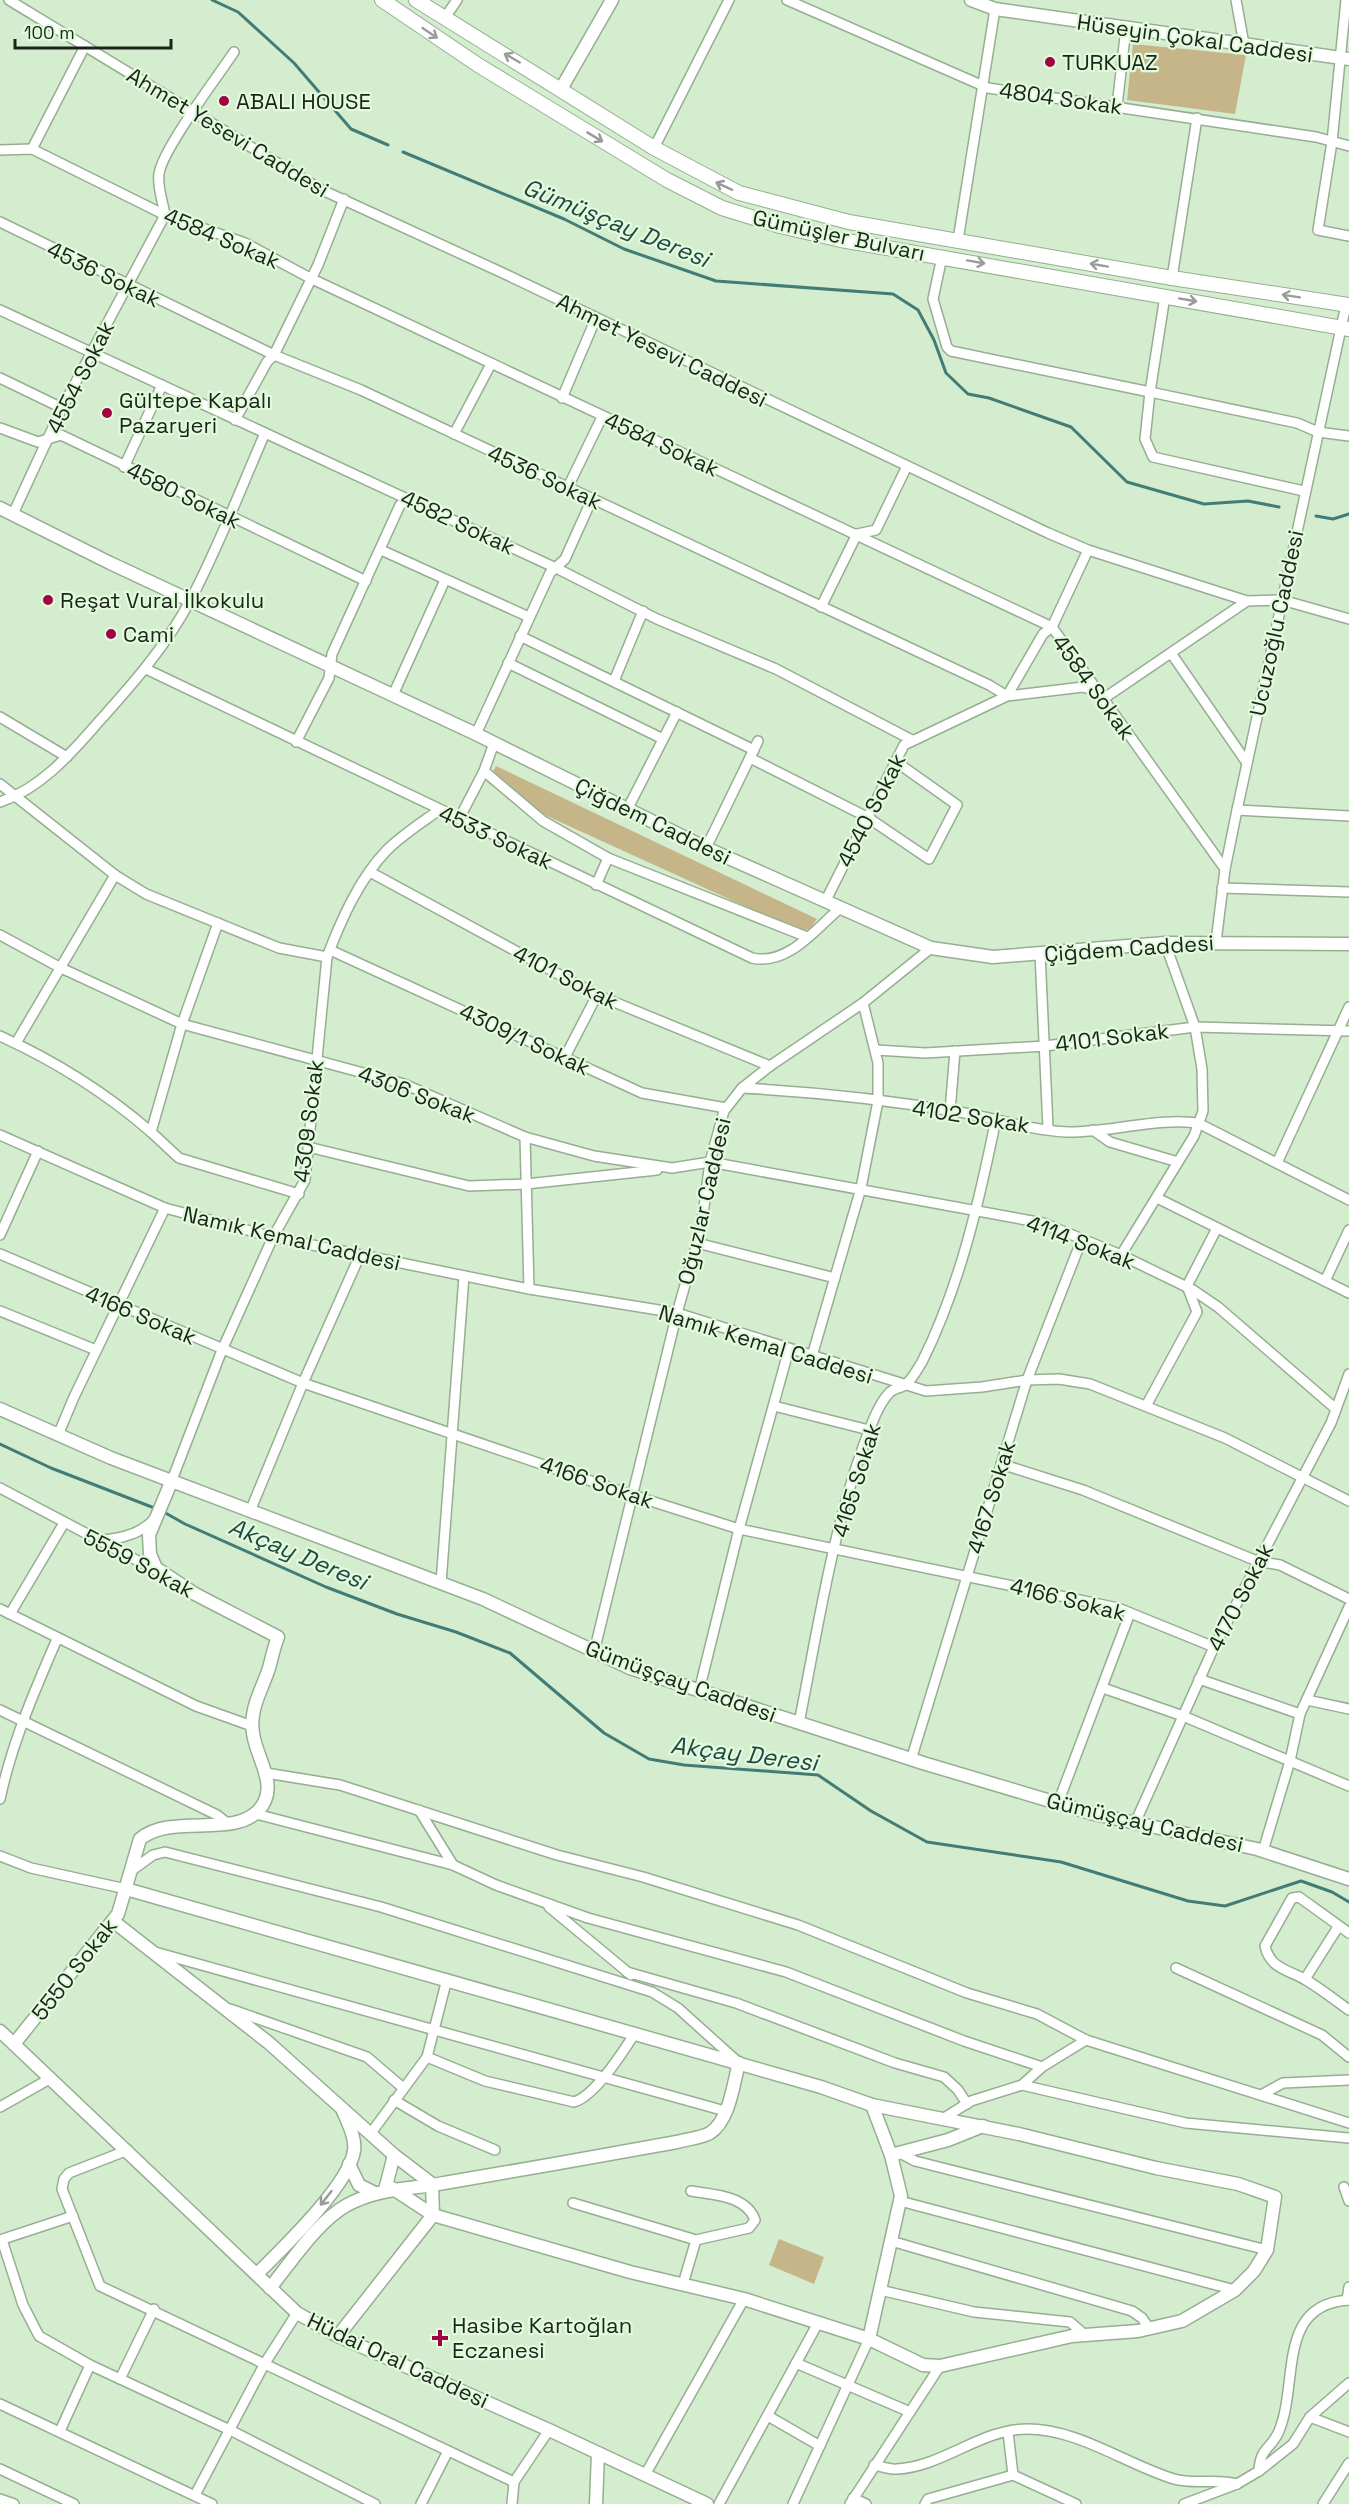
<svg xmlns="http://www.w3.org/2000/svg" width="1349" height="2504" font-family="'Space Grotesk',sans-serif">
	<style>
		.green { fill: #c7b58a }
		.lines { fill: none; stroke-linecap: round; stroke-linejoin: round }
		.stream { stroke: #427c77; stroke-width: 3 }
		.street-casing { stroke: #96ae92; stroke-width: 12 }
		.secondary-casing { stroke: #96ae92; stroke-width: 15 }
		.primary-casing { stroke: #96ae92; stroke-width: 16 }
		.street { stroke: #fff; stroke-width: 9 }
		.secondary { stroke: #fff; stroke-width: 12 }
		.primary { stroke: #fff; stroke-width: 14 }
		.oneway { stroke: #989c98 }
		.poi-dot { fill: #a00342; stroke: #e1fbdc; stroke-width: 2 }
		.labels { text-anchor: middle; stroke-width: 4.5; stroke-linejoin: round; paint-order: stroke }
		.street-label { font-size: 22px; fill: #1b2419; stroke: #e1fbdc }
		.poi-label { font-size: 22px; fill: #1b2419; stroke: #e1fbdc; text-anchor: start }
		.water-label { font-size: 24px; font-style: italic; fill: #214746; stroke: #e1fbdc }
	</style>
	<rect width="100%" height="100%" fill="#d4edcf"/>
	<g class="green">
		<path d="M1133 44 1246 55 1235 114 1127 100Z"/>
		<path d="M496 766 817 919 810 929 799 931 514 801 487 782Z"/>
		<path d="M779 2239 824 2257 814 2284 769 2265Z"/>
	</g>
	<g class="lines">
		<g class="stream">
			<path d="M212 0 238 12 294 63 351 129 388 145"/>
			<path d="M403 152 564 219 624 249 716 281 893 294 918 310 934 340 946 373 968 394 989 398 1071 427 1127 482 1204 504 1248 501 1279 507"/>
			<path d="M1316 516 1333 519 1349 514"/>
			<path d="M0 1444 51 1468 157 1509"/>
			<path d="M162 1511 185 1524 326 1587 397 1614 456 1632 510 1653 604 1733 649 1759 684 1765 818 1775 871 1811 927 1842 1061 1862 1188 1901 1225 1906 1301 1881 1332 1892 1349 1902"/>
		</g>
		<defs>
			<g id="street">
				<path d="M9 0 320 189 505 274 1048 533 1088 550 1247 601 1282 600 1349 619"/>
				<path d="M787 0 988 88 1316 137 1349 146"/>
				<path d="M1236 0 1244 44"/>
				<path d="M1346 0 1332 142 1318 230 1349 236"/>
				<path d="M444 19 457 0"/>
				<path d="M1117 106 1126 28"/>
				<path d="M654 148 729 0"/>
				<path d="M32 149 85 46"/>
				<path d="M0 150 32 149 165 215 245 243 310 278 1052 627 1225 869"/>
				<path d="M0 222 274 355 361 390 989 685 1007 696 1083 687 1096 691"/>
				<path d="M958 240 995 9"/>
				<path d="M942 257 933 299 947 347 951 351 1150 392 1145 439 1153 457 1304 491"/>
				<path d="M1172 278 1197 118"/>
				<path d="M1165 296 1150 392 1297 423 1318 432 1349 436"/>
				<path d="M0 310 558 569 657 619 776 669 912 740"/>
				<path d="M0 378 62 408"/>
				<path d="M562 398 596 318"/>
				<path d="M235 420 267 362 274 355 318 265 344 199"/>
				<path d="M0 428 38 442 61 435 366 581"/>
				<path d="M454 434 491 364"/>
				<path d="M124 467 162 385"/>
				<path d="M568 487 602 417"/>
				<path d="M13 514 62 408 165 215C163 202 157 187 159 174 162 150 218 76 234 52"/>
				<path d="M381 550 529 617"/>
				<path d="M821 607 857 534 876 530 907 466"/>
				<path d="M520 636 754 750"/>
				<path d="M1171 653 1247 763"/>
				<path d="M508 663 663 739"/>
				<path d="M146 669 752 958C787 966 815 930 839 909"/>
				<path d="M614 681 643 611"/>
				<path d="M393 695 445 580"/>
				<path d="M1103 699 1247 601"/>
				<path d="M0 717 67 757"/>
				<path d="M476 734 550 573 565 559 592 499"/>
				<path d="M296 742 329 678 332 654 400 505 408 499"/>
				<path d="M750 758 867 817 929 859 957 805 895 761"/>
				<path d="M484 771 543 821 608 858 807 937"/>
				<path d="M0 784 115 875 146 894 279 948 327 957"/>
				<path d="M0 802C39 789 68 757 95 726 130 687 166 647 191 599 219 546 241 488 265 433"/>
				<path d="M627 810 677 712"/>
				<path d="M1237 810 1349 816"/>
				<path d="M459 819 484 771 494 743"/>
				<path d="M706 848 758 741"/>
				<path d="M370 872 597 995 770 1066"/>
				<path d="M596 885 608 858"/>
				<path d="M1222 888 1349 892"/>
				<path d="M825 902 904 745 1007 696 1043 634 1052 627 1088 550"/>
				<path d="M218 923 182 1024 151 1132 179 1158 299 1194"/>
				<path d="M0 935 61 968 182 1024 404 1084 525 1137 529 1289"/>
				<path d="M1216 942 1225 869 1237 810 1346 305"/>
				<path d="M330 950 642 1093 726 1108"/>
				<path d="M1040 953 1048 1128"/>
				<path d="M0 1036C55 1061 106 1093 151 1132"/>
				<path d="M16 1043 115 875"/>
				<path d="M876 1050 925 1053 1045 1046 1195 1027 1349 1031"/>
				<path d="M565 1057 597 995"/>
				<path d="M742 1088C817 1092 891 1100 965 1113 998 1119 1034 1131 1068 1132 1107 1133 1166 1116 1200 1124L1349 1200"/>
				<path d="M950 1111 955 1051"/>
				<path d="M1093 1130 1110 1142 1178 1162"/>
				<path d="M0 1135 165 1208 273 1237 529 1289 677 1313 926 1391 982 1387 1027 1380 1059 1379 1090 1384 1225 1438 1349 1501"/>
				<path d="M525 1137 594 1156 672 1168 710 1162 1043 1223 1121 1255 1193 1290 1218 1307 1336 1409"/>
				<path d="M308 1147 469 1186 526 1184 657 1170"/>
				<path d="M1277 1163 1349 1007"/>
				<path d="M1157 1198 1349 1293"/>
				<path d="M0 1235 38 1151"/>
				<path d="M697 1243 835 1278"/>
				<path d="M0 1254 303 1383 635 1496 739 1529 1118 1608 1214 1647"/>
				<path d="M1121 1255 1194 1136 1203 1111 1202 1069 1195 1027 1165 943"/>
				<path d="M1325 1281 1349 1230"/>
				<path d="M0 1311 96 1350"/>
				<path d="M812 1356 861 1188 878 1101V1063L863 1003"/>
				<path d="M774 1406 869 1430"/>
				<path d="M1146 1406 1197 1312 1187 1286 1217 1228"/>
				<path d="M58 1435 74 1397 165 1208"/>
				<path d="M1001 1464 1083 1490 1257 1561 1280 1565 1349 1599"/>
				<path d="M172 1480 222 1350 273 1237 305 1180 327 957C341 920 359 879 387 850 402 835 421 823 439 810"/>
				<path d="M0 1488 159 1572"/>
				<path d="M251 1509 303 1383 360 1255"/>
				<path d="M100 1540C119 1539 142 1534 155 1518"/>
				<path d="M441 1583 464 1276"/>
				<path d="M0 1609 196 1706 252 1726"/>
				<path d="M10 1614 64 1523"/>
				<path d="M594 1652 677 1313 701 1229 710 1162 724 1111 742 1088 770 1066 863 1003 931 948"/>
				<path d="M1199 1679 1300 1714"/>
				<path d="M1103 1688 1183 1716 1349 1786"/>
				<path d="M699 1691 739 1529 789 1349"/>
				<path d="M1307 1700 1349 1709"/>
				<path d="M0 1710 217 1815 227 1823"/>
				<path d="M799 1723C819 1623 834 1518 872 1423 876 1413 882 1400 890 1392 895 1388 902 1388 906 1384 912 1380 918 1368 922 1362 960 1286 979 1202 996 1119"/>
				<path d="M911 1760 1027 1380 1082 1239"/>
				<path d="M266 1773 340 1785 557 1855 643 1877 798 1925 967 1993 1037 2014 1086 2040 1349 2123"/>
				<path d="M0 1799C12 1743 34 1692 57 1639"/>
				<path d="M1058 1803 1130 1613"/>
				<path d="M419 1810 453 1865"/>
				<path d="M256 1814 453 1865 496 1885 588 1918 786 1972 964 2041 1042 2067"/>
				<path d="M1135 1823 1214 1647 1331 1423 1349 1374"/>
				<path d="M1263 1851 1290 1761 1300 1714 1349 1607"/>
				<path d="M0 1856 31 1868 126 1889"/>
				<path d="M131 1871 153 1855 165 1852 381 1907 652 1992 678 2008 738 2062"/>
				<path d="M549 1907 631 1975"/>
				<path d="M1349 1933 1299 1897 1292 1898 1265 1946C1270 1969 1289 1970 1306 1980 1321 1989 1335 2000 1349 2010"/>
				<path d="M155 1952 725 2111"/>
				<path d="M1176 1968 1322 2035 1349 2057"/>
				<path d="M627 1972 736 2003 895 2063 944 2077 958 2090 967 2104"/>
				<path d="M1305 1979 1338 1927"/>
				<path d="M230 2009 367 2057 402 2087"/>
				<path d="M427 2057 485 2081 574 2102C595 2096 623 2052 635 2033"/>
				<path d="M1022 2085 1186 2123 1349 2138"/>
				<path d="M1263 2094 1283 2083 1349 2080"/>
				<path d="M394 2100 438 2126 495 2150"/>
				<path d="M0 2107 51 2078"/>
				<path d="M944 2118 971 2101 1022 2085 1042 2067 1086 2040"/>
				<path d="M371 2133 427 2057 447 1979"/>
				<path d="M128 2150 69 2173 64 2179 62 2189 100 2286 514 2482"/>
				<path d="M900 2153 915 2161 1267 2250"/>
				<path d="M1344 2187 1349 2201"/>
				<path d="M900 2201 1235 2290"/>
				<path d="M573 2203 696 2240"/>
				<path d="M0 2240 73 2216"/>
				<path d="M2 2240 23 2305 39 2336 90 2365 230 2430 375 2504"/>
				<path d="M891 2241 1132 2311 1142 2318 1149 2328"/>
				<path d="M683 2284 696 2240 749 2228 755 2220C746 2195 713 2195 691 2191"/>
				<path d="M880 2290 974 2312 1070 2322 1085 2335"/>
				<path d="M1347 2300 1349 2287"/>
				<path d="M796 2363 910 2412"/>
				<path d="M120 2379 154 2309"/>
				<path d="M0 2404 212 2504"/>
				<path d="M768 2416 820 2446"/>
				<path d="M1310 2417 1349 2432"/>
				<path d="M60 2431 90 2365"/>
				<path d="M1008 2432 1013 2475"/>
				<path d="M874 2465C881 2466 890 2470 897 2469 942 2467 981 2429 1027 2429 1079 2429 1125 2464 1174 2479 1195 2485 1216 2478 1237 2484"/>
				<path d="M0 2469 74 2504"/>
				<path d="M1259 2471C1260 2447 1271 2450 1279 2431 1299 2383 1276 2304 1349 2300"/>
				<path d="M645 2475 744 2299"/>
				<path d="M195 2495 265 2363 297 2313"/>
				<path d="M853 2498 866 2504"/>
				<path d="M0 2499 14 2504"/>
				<path d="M421 2504 448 2451"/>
				<path d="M512 2504 514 2482 549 2430"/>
				<path d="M719 2504 818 2323"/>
				<path d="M793 2504 869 2339"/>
				<path d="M850 2504 940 2366"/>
				<path d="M925 2504 928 2499 1013 2475 1076 2504"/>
				<path d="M1184 2504 1237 2484 1259 2471 1293 2444 1310 2417 1349 2383"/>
				<path d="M1323 2504 1349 2463"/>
			</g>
			<g id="secondary">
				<path d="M971 0 995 9 1349 59"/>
				<path d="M561 89 612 0"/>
				<path d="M0 508 110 563 476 734 706 848 931 948 993 957 1165 943 1349 944"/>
				<path d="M0 1409 111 1458 483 1599 630 1668 923 1763 1094 1814 1257 1849 1349 1879"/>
				<path d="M126 1889 821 2087 872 2105 1019 2134 1156 2168 1238 2184 1275 2197 1267 2250 1254 2271 1235 2290 1182 2321 1138 2331 1072 2336 940 2366 923 2365 869 2339 744 2299 630 2272 433 2215 338 2336"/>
				<path d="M113 1921 269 2043 394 2155 432 2184"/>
				<path d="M0 2031 297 2313 338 2336 549 2430 707 2504"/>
				<path d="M14 2044 118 1914 140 1839C171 1813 232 1838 258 1811 281 1787 256 1759 253 1733 249 1709 262 1690 269 1668 272 1657 274 1647 278 1637L195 1594 156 1568 150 1554 149 1535 172 1480"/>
				<path d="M891 2155 948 2140 983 2126"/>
				<path d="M349 2164 359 2185 375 2193"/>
				<path d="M432 2184 433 2215"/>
				<path d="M392 2188 433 2215"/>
				<path d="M385 2190 394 2155"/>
				<path d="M257 2274C282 2249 349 2185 354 2151 356 2138 348 2123 343 2111"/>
				<path d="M270 2288C291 2262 318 2221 347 2205 381 2187 409 2190 444 2183 522 2170 599 2156 677 2142 687 2139 701 2138 710 2133 730 2120 733 2084 739 2063"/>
				<path d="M869 2339 901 2196 891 2155 872 2105"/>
				<path d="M596 2504 598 2453"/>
			</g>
			<g id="primary">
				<path d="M382 0 478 65 667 180 722 208 780 226 841 240 1349 329"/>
				<path d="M416 0 654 148 739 193 849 222 1172 278 1349 305"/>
			</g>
		</defs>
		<use href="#street" class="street-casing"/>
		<use href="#secondary" class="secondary-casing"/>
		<use href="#primary" class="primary-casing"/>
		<use href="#street" class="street"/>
		<use href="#secondary" class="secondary"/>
		<use href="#primary" class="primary"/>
	</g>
	<defs><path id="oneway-shaft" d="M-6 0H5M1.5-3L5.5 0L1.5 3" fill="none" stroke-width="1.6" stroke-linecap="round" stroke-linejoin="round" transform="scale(1.5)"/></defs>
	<g class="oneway">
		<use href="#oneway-shaft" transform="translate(430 33) rotate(34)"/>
		<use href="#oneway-shaft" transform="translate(512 58) rotate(-150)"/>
		<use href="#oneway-shaft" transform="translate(595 137) rotate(31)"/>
		<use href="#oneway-shaft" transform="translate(724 186) rotate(-155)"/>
		<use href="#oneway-shaft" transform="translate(976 262) rotate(10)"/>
		<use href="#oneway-shaft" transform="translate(1099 265) rotate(-170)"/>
		<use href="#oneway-shaft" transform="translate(1291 296) rotate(-171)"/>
		<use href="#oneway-shaft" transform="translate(1188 300) rotate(10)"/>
		<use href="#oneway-shaft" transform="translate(326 2198) rotate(128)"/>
	</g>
	<g class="poi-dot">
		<circle cx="1050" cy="62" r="6"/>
		<circle cx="224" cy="101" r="6"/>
		<circle cx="107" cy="413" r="6"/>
		<circle cx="48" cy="600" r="6"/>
		<circle cx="111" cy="634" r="6"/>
		<path d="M437 2329h6v6h6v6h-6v6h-6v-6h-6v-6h6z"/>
	</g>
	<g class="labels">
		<g class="street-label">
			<text transform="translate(1195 38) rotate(8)" y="8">Hüseyin Çokal Caddesi</text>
			<text transform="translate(1061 98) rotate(8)" y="8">4804 Sokak</text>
			<text transform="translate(228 132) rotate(31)" y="8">Ahmet Yesevi Caddesi</text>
			<text transform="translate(839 235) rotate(12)" y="8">Gümüşler Bulvarı</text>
			<text transform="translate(222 238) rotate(23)" y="8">4584 Sokak</text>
			<text transform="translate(104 274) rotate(26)" y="8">4536 Sokak</text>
			<text transform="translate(662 350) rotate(26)" y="8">Ahmet Yesevi Caddesi</text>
			<text transform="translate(80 377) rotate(-63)" y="8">4554 Sokak</text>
			<text transform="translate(662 444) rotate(25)" y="8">4584 Sokak</text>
			<text transform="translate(545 477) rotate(25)" y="8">4536 Sokak</text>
			<text transform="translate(184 495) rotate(26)" y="8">4580 Sokak</text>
			<text transform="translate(458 522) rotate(25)" y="8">4582 Sokak</text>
			<text transform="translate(1276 623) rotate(-78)" y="8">Ucuzoğlu Caddesi</text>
			<text transform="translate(1094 687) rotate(54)" y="8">4584 Sokak</text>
			<text transform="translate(871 810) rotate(-63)" y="8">4540 Sokak</text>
			<text transform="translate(653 821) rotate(26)" y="8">Çiğdem Caddesi</text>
			<text transform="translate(496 837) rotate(25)" y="8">4533 Sokak</text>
			<text transform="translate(1129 948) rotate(-4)" y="8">Çiğdem Caddesi</text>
			<text transform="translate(566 977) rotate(27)" y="8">4101 Sokak</text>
			<text transform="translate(1112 1037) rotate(-7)" y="8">4101 Sokak</text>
			<text transform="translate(525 1039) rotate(25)" y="8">4309/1 Sokak</text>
			<text transform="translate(417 1094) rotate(21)" y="8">4306 Sokak</text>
			<text transform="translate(971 1116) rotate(9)" y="8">4102 Sokak</text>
			<text transform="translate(308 1121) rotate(-83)" y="8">4309 Sokak</text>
			<text transform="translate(704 1201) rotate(-77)" y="8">Oğuzlar Caddesi</text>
			<text transform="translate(292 1238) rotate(13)" y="8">Namık Kemal Caddesi</text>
			<text transform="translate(1081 1242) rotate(21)" y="8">4114 Sokak</text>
			<text transform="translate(141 1315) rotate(23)" y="8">4166 Sokak</text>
			<text transform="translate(766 1344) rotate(17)" y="8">Namık Kemal Caddesi</text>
			<text transform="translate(856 1480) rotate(-73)" y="8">4165 Sokak</text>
			<text transform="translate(597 1482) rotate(19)" y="8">4166 Sokak</text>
			<text transform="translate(991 1497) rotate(-73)" y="8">4167 Sokak</text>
			<text transform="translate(139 1563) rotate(28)" y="8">5559 Sokak</text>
			<text transform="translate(1240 1597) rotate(-63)" y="8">4170 Sokak</text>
			<text transform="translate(1068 1599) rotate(14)" y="8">4166 Sokak</text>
			<text transform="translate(681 1681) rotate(20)" y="8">Gümüşçay Caddesi</text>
			<text transform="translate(1145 1822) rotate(13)" y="8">Gümüşçay Caddesi</text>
			<text transform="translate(74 1969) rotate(-52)" y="8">5550 Sokak</text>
			<text transform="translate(398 2360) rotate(25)" y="8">Hüdai Oral Caddesi</text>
		</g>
		<g class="poi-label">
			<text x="1062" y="70">TURKUAZ</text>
			<text x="236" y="109">ABALI HOUSE</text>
			<text x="119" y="408">Gültepe Kapalı<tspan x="119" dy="25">Pazaryeri</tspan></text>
			<text x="60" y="608">Reşat Vural İlkokulu</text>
			<text x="123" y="642">Cami</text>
			<text x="452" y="2333">Hasibe Kartoğlan<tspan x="452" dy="25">Eczanesi</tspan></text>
		</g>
		<g class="water-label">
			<text transform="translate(616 223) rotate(22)" y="8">Gümüşçay Deresi</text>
			<text transform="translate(298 1554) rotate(23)" y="8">Akçay Deresi</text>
			<text transform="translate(744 1754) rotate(7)" y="8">Akçay Deresi</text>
		</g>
	</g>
	<path d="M15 39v9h156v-9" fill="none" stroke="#1b2419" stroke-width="3"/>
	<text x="24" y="39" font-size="18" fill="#1b2419" stroke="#e1fbdc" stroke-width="4.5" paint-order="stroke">100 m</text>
</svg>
